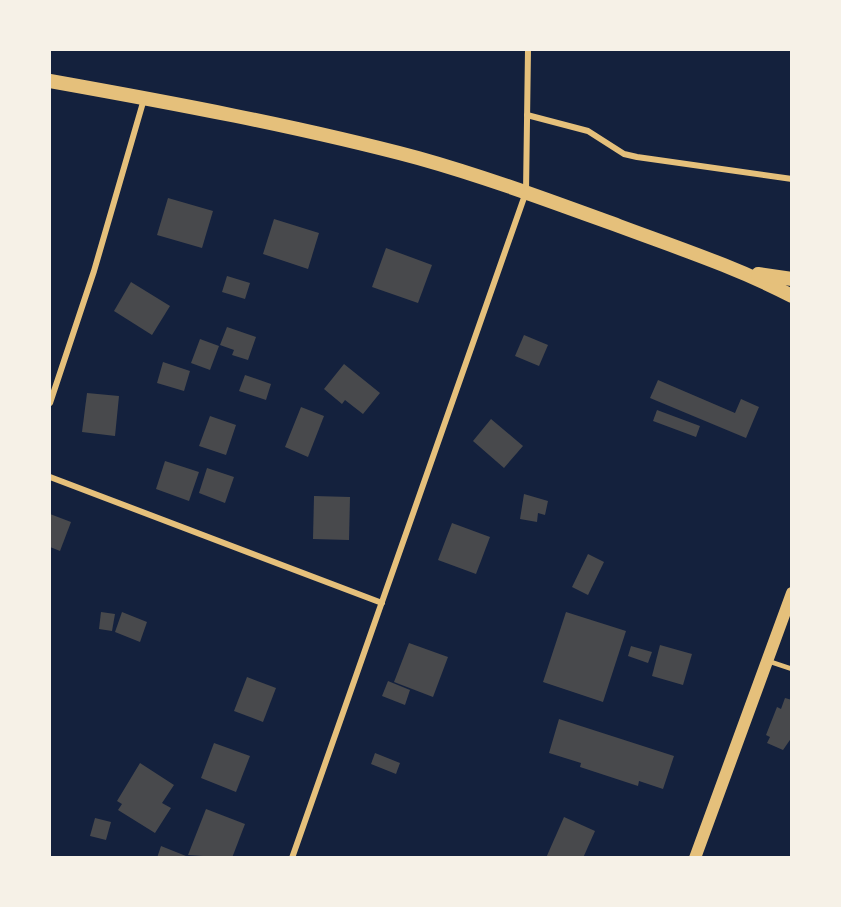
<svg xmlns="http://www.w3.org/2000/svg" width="841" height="907" font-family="'Noto Sans',sans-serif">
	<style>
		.building { fill: #48494c }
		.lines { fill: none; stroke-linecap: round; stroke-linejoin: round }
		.service { stroke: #e5c07b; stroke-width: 4.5 }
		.minor { stroke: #e5c07b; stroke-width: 6 }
		.secondary { stroke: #e5c07b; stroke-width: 12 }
		.trunk { stroke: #e5c07b; stroke-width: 14 }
	</style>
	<rect width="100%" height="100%" fill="#14213d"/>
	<g class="building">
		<path d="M168 198 213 211 202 248 157 235Z"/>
		<path d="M274 219 319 233 308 269 263 254Z"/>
		<path d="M386 248 432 265 418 303 372 287Z"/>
		<path d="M227 276 250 283 245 299 222 292Z"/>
		<path d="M131 282 170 306 152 335 114 311Z"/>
		<path d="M227 327 256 337 248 360 232 355 234 350 220 345Z"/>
		<path d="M524 335 548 345 539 366 515 356Z"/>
		<path d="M200 339 219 346 210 370 191 363Z"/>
		<path d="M163 362 190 371 184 391 157 383Z"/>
		<path d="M344 364 380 393 363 414 345 400 342 404 324 389Z"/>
		<path d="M245 375 271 384 266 400 239 391Z"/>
		<path d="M658 380 735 413 741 399 759 407 746 438 650 398Z"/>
		<path d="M87 393 119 396 115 436 82 432Z"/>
		<path d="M301 407 324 416 308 457 285 447Z"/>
		<path d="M657 410 700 426 696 437 653 421Z"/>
		<path d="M210 416 236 425 226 455 199 446Z"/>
		<path d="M491 419 523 446 504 468 473 441Z"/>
		<path d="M165 461 199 472 189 501 156 489Z"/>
		<path d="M207 468 234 477 225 503 199 493Z"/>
		<path d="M524 494 548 501 545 515 538 513 537 522 520 519Z"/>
		<path d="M314 496 350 497 349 540 313 539Z"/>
		<path d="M50 514 71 522 60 551 50 547Z"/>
		<path d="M452 523 490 537 476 574 438 560Z"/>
		<path d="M588 554 604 562 588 595 572 587Z"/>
		<path d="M101 612 115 614 112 631 99 629Z"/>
		<path d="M122 612 147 622 140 642 115 632Z"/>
		<path d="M566 612 626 631 603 702 543 682Z"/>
		<path d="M409 643 448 657 433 697 394 682Z"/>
		<path d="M660 645 692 654 683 685 652 676Z"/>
		<path d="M631 646 652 652 648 663 628 656Z"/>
		<path d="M247 677 276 688 263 722 234 711Z"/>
		<path d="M388 681 410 690 405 705 382 696Z"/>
		<path d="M785 698 792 700V737L783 750 767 743 770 737 766 735 777 707 781 709Z"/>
		<path d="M559 719 674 756 663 789 639 781 638 786 580 767 581 763 549 753Z"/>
		<path d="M214 743 250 756 236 792 201 778Z"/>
		<path d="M375 753 400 763 396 774 371 764Z"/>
		<path d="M140 763 174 785 162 803 171 808 155 833 118 810 122 804 117 801Z"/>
		<path d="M206 809 245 824 232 858 188 855Z"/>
		<path d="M564 817 595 831 583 858H546Z"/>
		<path d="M95 818 111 822 106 840 90 836Z"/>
		<path d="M161 846 186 856 185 858H157Z"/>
	</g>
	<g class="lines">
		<path class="service" d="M768 661 792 669"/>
		<g class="minor">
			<path d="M527 115 588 131 624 154 637 157 792 179"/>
			<path d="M50 403 94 271 144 99"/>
			<path d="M50 477 382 603"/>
			<path d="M292 858 526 192 528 50"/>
		</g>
		<path class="secondary" d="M695 858 792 593"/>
		<g class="trunk">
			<path d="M50 81C173 103 297 126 418 158 486 177 553 202 619 226 678 248 736 267 792 296"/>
			<path d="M758 274 792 279"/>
		</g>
	</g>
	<rect width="841" height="907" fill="none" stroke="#f6f1e7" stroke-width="102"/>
</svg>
